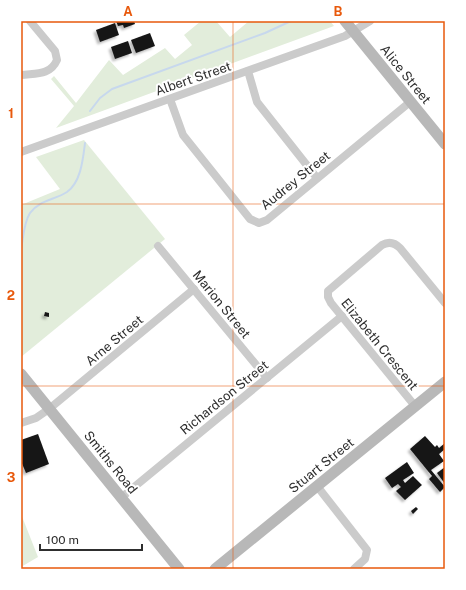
<svg xmlns="http://www.w3.org/2000/svg" width="466" height="590" font-family="'Public Sans',sans-serif">
	<style>
		.green { fill: #e2eddb }
		.lines { fill: none; stroke-linecap: round; stroke-linejoin: round }
		.stream { stroke: #c7d8ed; stroke-width: 2 }
		.building { fill: #151515; filter: url(#shadow) }
		.street { stroke: #cbcbcb; stroke-width: 8 }
		.secondary { stroke: #b8b8b8; stroke-width: 11 }
		.grid { fill: none; stroke: #e8590c; stroke-width: 1; stroke-opacity: 0.55 }
		.labels { text-anchor: middle; stroke-width: 4; stroke-linejoin: round; paint-order: stroke }
		.street-label { font-size: 13px; fill: #2e2e2e; stroke: #fff }
		.neatline { fill: none; stroke: #e8590c; stroke-width: 1.5 }
		.grid-label { font-size: 13px; text-anchor: middle; font-weight: bold; fill: #e8590c }
	</style>
	<defs>
		<filter id="shadow"><feDropShadow dx="-2.5" dy="2.5" stdDeviation="1" flood-color="#0004"/></filter>
	</defs>
	<rect width="100%" height="100%" fill="#fff"/>
	<g class="green">
		<path d="M201 21H216L230 37 249 21H330L334 26 56 128 74 106 51 79 54 76 76 103 109 60 123 75 165 48 175 59 192 45 184 35Z"/>
		<path d="M84 140 165 239 21 357V205L60 189 36 157Z"/>
		<path d="M21 514 38 557 21 567Z"/>
	</g>
	<g class="lines">
		<g class="stream">
			<path d="M90 111 100 98 112 89 265 33 291 21"/>
			<path d="M21 249C23 239 24 222 30 213 39 200 55 200 67 192 81 182 83 159 85 143"/>
		</g>
	</g>
	<g class="building">
		<path d="M116 21H134L135 24 124 28 123 25 118 26Z"/>
		<path d="M115 23 119 35 100 42 96 30Z"/>
		<path d="M150 33 155 46 136 53 131 40Z"/>
		<path d="M128 41 132 53 115 59 111 47Z"/>
		<path d="M45 312 49 313V317L44 316Z"/>
		<path d="M38 434 49 464 26 473 21 461V440Z"/>
		<path d="M425 436 435 447 437 445 439 448 445 443V449L439 454 444 461 431 470 445 487 440 492 429 479 432 476 410 449Z"/>
		<path d="M407 462 414 473 403 480 405 483 413 476 422 485 405 500 396 491 401 487 398 484 392 488 385 478Z"/>
		<path d="M445 467V484L437 473Z"/>
		<path d="M416 507 418 509 413 514 411 511Z"/>
	</g>
	<g class="lines">
		<g class="street">
			<path d="M248 71 257 102 317 178"/>
			<path d="M21 75C35 73 50 76 57 60L55 51 30 21"/>
			<path d="M170 99 183 135 250 219 259 223 267 220 410 102"/>
			<path d="M21 152 345 36 370 21"/>
			<path d="M158 246 267 378"/>
			<path d="M415 406 331 303 328 297V291L382 245C389 241 395 243 400 248L445 303"/>
			<path d="M21 423 36 418 49 409 194 289"/>
			<path d="M317 486 367 550 365 559 354 569"/>
			<path d="M122 497 342 316"/>
		</g>
		<g class="secondary">
			<path d="M345 21 445 144"/>
			<path d="M21 374 179 569"/>
			<path d="M215 569 445 382"/>
		</g>
	</g>
	<path class="grid" d="M233 21V569M21 204H445M21 386H445"/>
	<g class="labels">
		<g class="street-label">
			<text transform="translate(406 74) rotate(51)" y="5">Alice Street</text>
			<text transform="translate(193 78) rotate(-19)" y="5">Albert Street</text>
			<text transform="translate(295 180) rotate(-39)" y="5">Audrey Street</text>
			<text transform="translate(222 304) rotate(51)" y="5">Marion Street</text>
			<text transform="translate(114 340) rotate(-40)" y="5">Arne Street</text>
			<text transform="translate(380 344) rotate(51)" y="5">Elizabeth Crescent</text>
			<text transform="translate(224 397) rotate(-39)" y="5">Richardson Street</text>
			<text transform="translate(111 462) rotate(51)" y="5">Smiths Road</text>
			<text transform="translate(321 465) rotate(-39)" y="5">Stuart Street</text>
		</g>
	</g>
	<rect width="466" height="590" fill="none" stroke="#ffffff" stroke-width="44"/>
	<path d="M40 544v6h102v-6" fill="none" stroke="#2e2e2e" stroke-width="2"/>
	<text x="46" y="544" font-size="12" fill="#2e2e2e" stroke="#ffffff" stroke-width="3" paint-order="stroke">100 m</text>
	<rect x="22" y="22" width="422" height="546" class="neatline"/>
	<g class="grid-label">
		<text x="128" y="16">A</text>
		<text x="338" y="16">B</text>
		<text x="11" y="118">1</text>
		<text x="11" y="300">2</text>
		<text x="11" y="482">3</text>
	</g>
</svg>
